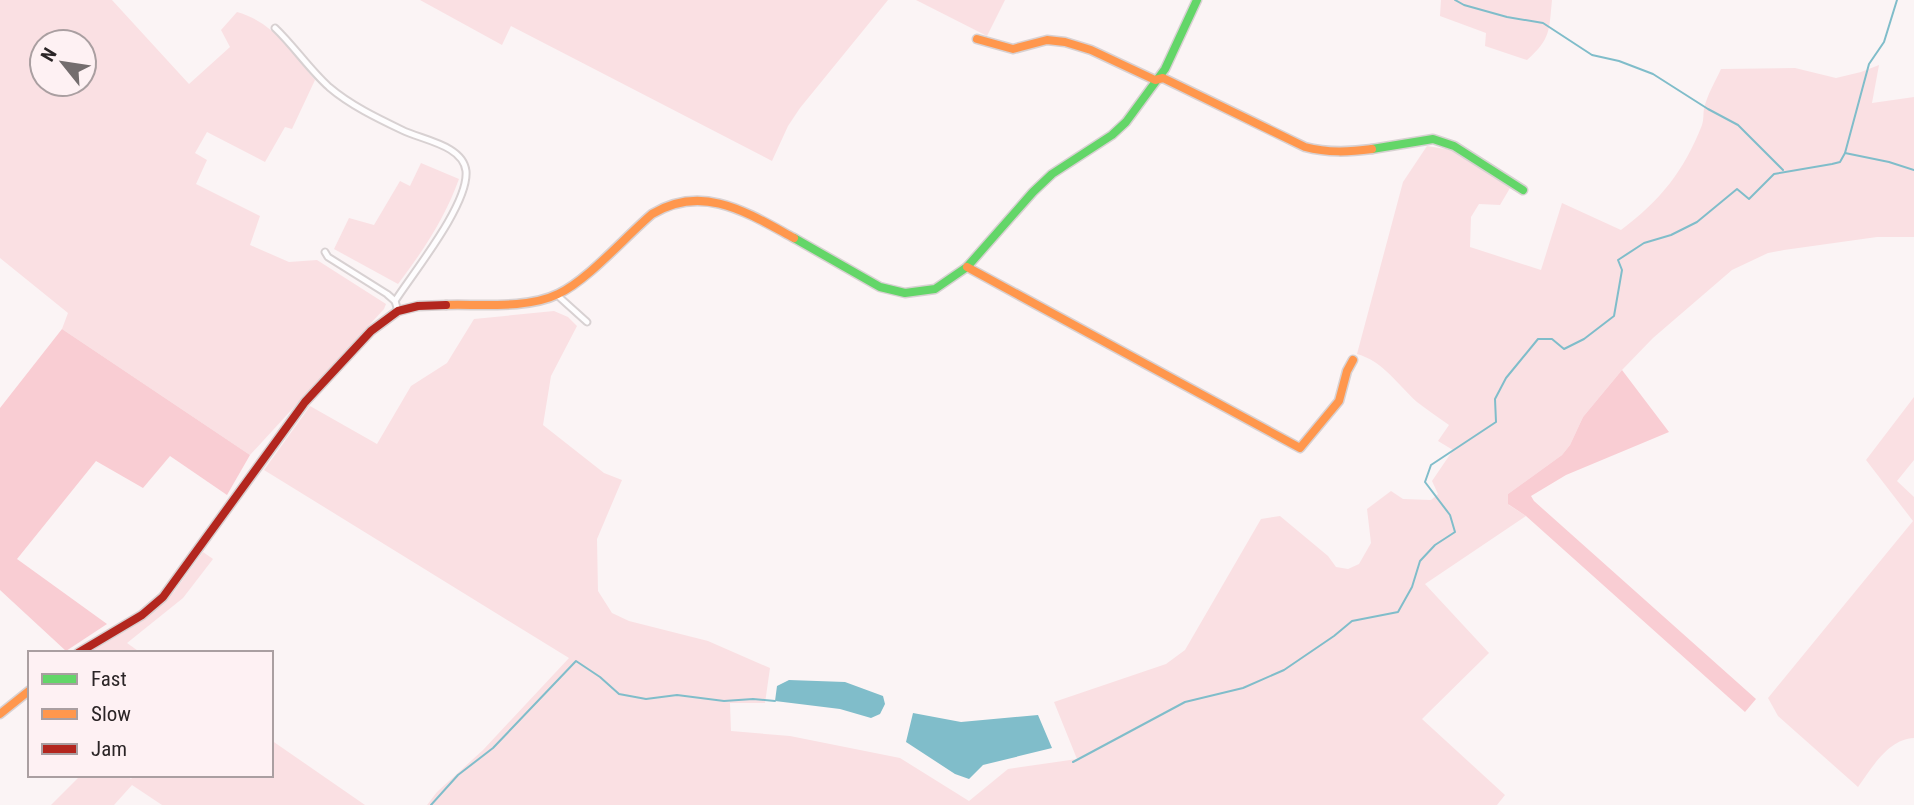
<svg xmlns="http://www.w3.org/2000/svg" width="1914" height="805" font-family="'Roboto Condensed',sans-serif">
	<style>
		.green { fill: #fae0e3; fill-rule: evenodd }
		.forest { fill: #f9cdd3 }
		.water { fill: #80bdca }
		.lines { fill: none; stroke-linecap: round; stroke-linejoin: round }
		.stream { stroke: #80bdca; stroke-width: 2 }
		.street-casing { stroke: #d8d1d2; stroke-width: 9 }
		.fast-casing { stroke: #d8d1d2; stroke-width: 11 }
		.slow-casing { stroke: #d8d1d2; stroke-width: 11 }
		.jam-casing { stroke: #d8d1d2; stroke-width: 11 }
		.street { stroke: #fefdfe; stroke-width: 5 }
		.fast { stroke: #63d668; stroke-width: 8 }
		.slow { stroke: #ff974d; stroke-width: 8 }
		.jam { stroke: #b3261e; stroke-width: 8 }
	</style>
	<rect width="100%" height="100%" fill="#fbf4f5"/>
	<g class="green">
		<path d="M0 0H112L189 84 230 47 221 30 237 12C273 22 292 52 315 80L292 129 285 127 265 162 207 132 195 153 207 160 196 184 260 216 250 245 289 262 317 260 386 304 384 309 250 455 62 329 68 313 0 258ZM42 42H84V84H42Z"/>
		<path d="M420 0H888L800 108 788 126 772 161 511 26 502 45Z"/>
		<path d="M916 0H1005L987 36Z"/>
		<path d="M1441 0H1552C1549 30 1551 39 1527 60L1485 46 1486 33 1440 16Z"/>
		<path d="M1879 65 1872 103 1914 97V237H1877L1784 250 1768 253 1732 270 1653 338 1622 370 1583 417 1570 445 1562 455 1508 494 1509 505 1526 516 1425 584 1489 653 1422 719 1505 795 1497 805H427L437 792 483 750 569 658 264 470 310 406 377 444 411 386 447 363 474 319 554 311 568 317 577 326 551 376 543 425 604 473 622 480 597 539 598 591 612 613 629 621 708 641 770 668 765 703H730L731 731 790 736 900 758 969 801 1008 769 1077 759 1054 702 1166 664 1185 650 1261 519 1280 516 1328 556 1336 567 1348 569 1359 564 1371 543 1367 509 1391 491 1403 499 1431 500 1438 494 1432 481 1453 450 1438 441 1449 425C1438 417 1427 410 1417 402 1398 385 1383 361 1357 354L1403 182 1427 146 1452 150 1510 188 1500 205 1479 204 1471 217 1470 247 1541 270 1562 203 1621 230C1660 201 1684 171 1702 125 1704 119 1703 114 1704 109 1707 95 1715 82 1721 69L1795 68 1836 78 1861 72Z"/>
		<path d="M421 163 459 179C445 218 423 251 398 284L334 249 349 218 374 225 400 181 410 186Z"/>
		<path d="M1914 397V460L1897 481 1914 497V738C1888 739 1871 769 1858 787L1778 716 1768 698 1913 521 1866 460Z"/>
		<path d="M203 552 213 559 183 598 127 643 141 653H89L147 618 174 592Z"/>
		<path d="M271 740 365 805H162L132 785 114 805H51L78 778 76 775H125L131 779 135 775H271Z"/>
	</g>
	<g class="forest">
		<path d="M62 329 250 455 227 495 170 456 143 488 96 461 17 559 107 624 66 651 0 590V408Z"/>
		<path d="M1622 370 1669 432 1566 475 1531 496 1534 501 1756 699 1745 712 1526 516 1508 504V494L1562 455 1570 445 1583 417Z"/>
	</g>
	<g class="water">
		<path d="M789 680 845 682 883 696 885 704 880 714 871 718 840 709 775 701 777 686Z"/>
		<path d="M913 713 961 722 1038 715 1052 748 983 765 969 779 955 774 906 742Z"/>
	</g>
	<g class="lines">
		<g class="stream">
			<path d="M1455 0 1464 5 1507 17 1543 23 1592 55 1619 61 1653 74 1708 109 1738 125 1783 170"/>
			<path d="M1845 153 1869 64 1884 42 1897 0"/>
			<path d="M1073 762 1185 702 1243 688 1284 670 1334 636 1352 621 1398 612 1412 587 1420 561 1435 545 1455 532 1450 515 1425 482 1431 465 1496 422 1495 399 1506 378 1538 339H1552L1564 349 1584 339 1614 316 1622 270 1618 260 1644 243 1671 235 1697 222 1737 189 1749 199 1774 174 1832 164 1840 162 1845 153 1889 162 1914 170"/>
			<path d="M431 805 458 775 493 748 576 661 600 677 619 694 646 699 677 695 724 701 753 699 775 701"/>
		</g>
		<defs>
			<g id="street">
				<path d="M275 28C294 46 309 69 329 87 350 105 377 118 402 130 422 140 463 145 466 171 469 204 413 273 395 301L398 311"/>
				<path d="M325 252 328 257 387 294 395 301"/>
				<path d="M557 295 587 322"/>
			</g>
			<g id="fast">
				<path d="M1372 149 1433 139 1454 146 1523 190"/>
				<path d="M794 238 880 287 905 293 935 289 967 267 1033 192 1052 174 1112 135 1126 122 1165 69 1197 0"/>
			</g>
			<g id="slow">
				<path d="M977 39 1013 49 1047 40 1065 42 1091 50 1155 80 1163 78 1305 147C1328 153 1349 152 1372 149"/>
				<path d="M967 267 1300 448 1339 401 1347 371 1353 360"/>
				<path d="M446 305C479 304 528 309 558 294 588 280 625 237 652 214 703 183 748 213 794 238"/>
				<path d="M0 714 30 690"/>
			</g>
			<path id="jam" d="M78 653 142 615 163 597 305 402 371 331 398 311 418 306 446 305"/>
		</defs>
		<use href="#street" class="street-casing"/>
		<use href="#fast" class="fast-casing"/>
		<use href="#slow" class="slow-casing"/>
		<use href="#jam" class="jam-casing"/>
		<use href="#street" class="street"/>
		<use href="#fast" class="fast"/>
		<use href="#slow" class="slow"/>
		<use href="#jam" class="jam"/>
	</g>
	<rect x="28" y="651" width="245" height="126" fill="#fef1f3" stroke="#aa9fa1" stroke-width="2"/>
	<rect x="42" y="674" width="35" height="10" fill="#63d668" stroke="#aa9fa1" stroke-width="2"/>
	<text x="91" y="686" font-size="21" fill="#2b2526">Fast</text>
	<rect x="42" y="709" width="35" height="10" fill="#ff974d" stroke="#aa9fa1" stroke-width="2"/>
	<text x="91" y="721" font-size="21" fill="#2b2526">Slow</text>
	<rect x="42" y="744" width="35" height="10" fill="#b3261e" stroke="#aa9fa1" stroke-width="2"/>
	<text x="91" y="756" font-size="21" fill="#2b2526">Jam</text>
	<g transform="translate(63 63) rotate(300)"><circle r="33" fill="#fef1f3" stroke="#aa9fa1" stroke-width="2"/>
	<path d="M0-5L12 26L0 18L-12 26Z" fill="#746d6e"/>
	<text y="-10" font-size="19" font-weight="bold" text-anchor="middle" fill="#2b2526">N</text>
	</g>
</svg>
